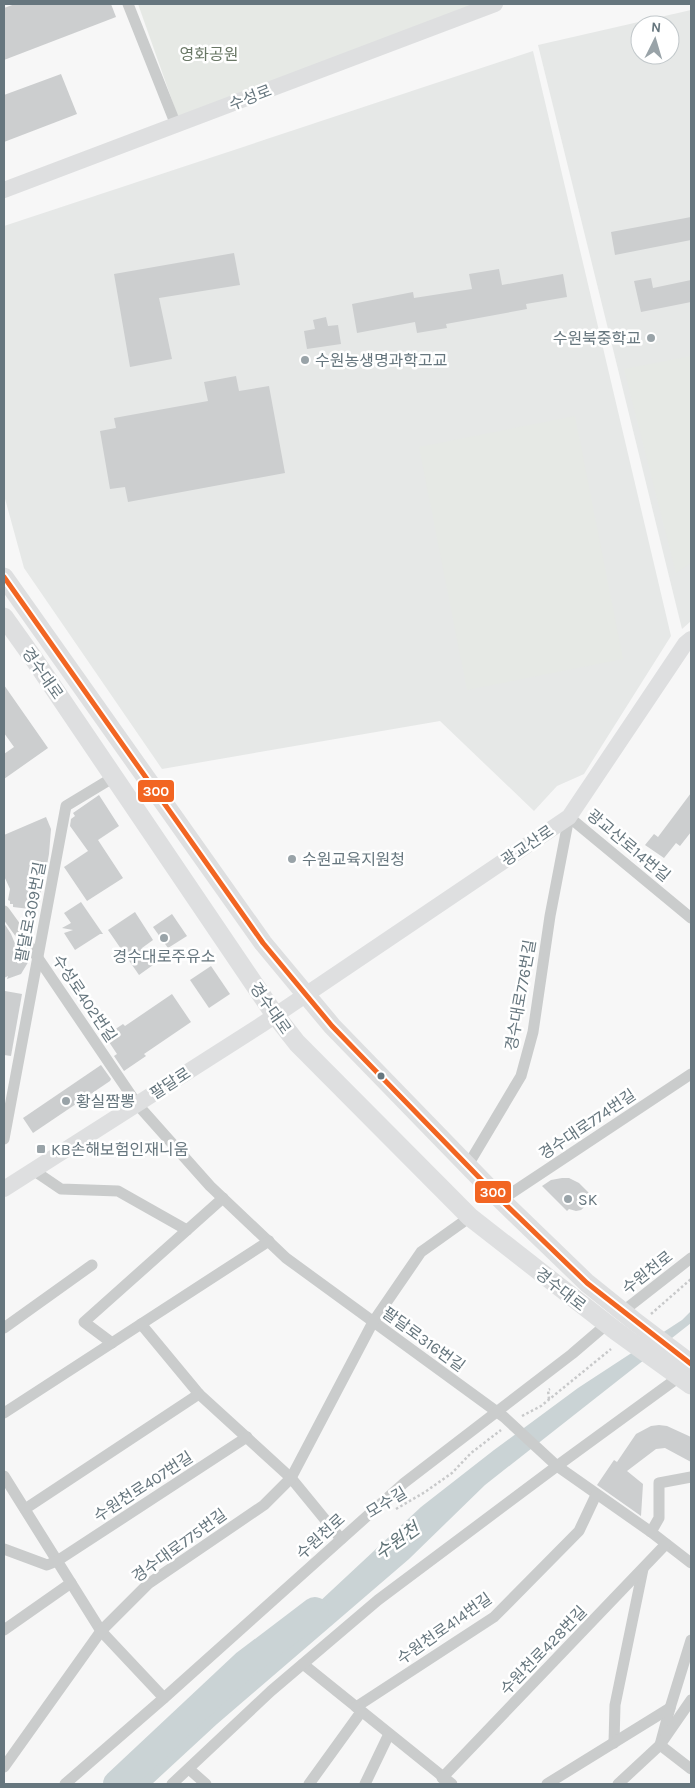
<svg xmlns="http://www.w3.org/2000/svg" width="695" height="1788" font-family="Karla,'Noto Sans KR',sans-serif">
	<style>
		.built { fill: #e6e8e7; fill-rule: evenodd }
		.green { fill: #e6e9e5 }
		.water { fill: #cad3d5 }
		.lines { fill: none; stroke-linecap: round; stroke-linejoin: round }
		.river { stroke: #cad3d5; stroke-width: 28 }
		.building { fill: #cccecf }
		.path { stroke: #c8c9ca; stroke-width: 2.5; stroke-dasharray: 2.5 2.5; stroke-linecap: butt }
		.street { stroke: #cacccc; stroke-width: 11 }
		.secondary { stroke: #dedfe0; stroke-width: 16 }
		.primary { stroke: #dedfe0; stroke-width: 19 }
		.bus-1-casing { stroke: #fff; stroke-width: 9 }
		.bus-1 { stroke: #f26522; stroke-width: 5 }
		.poi-dot { fill: #99a3a8; stroke: #fff; stroke-width: 2 }
		.bus-dot { fill: #66767e; stroke: #fff; stroke-width: 2 }
		.labels { text-anchor: middle; stroke-width: 5; stroke-linejoin: round; paint-order: stroke }
		.park-label { font-size: 16px; fill: #697765; stroke: #fff }
		.street-label { font-size: 16px; fill: #66767e; stroke: #fff }
		.poi-label { font-size: 16px; fill: #66767e; stroke: #fff; text-anchor: start }
		.water-label { font-size: 18px; font-style: italic; fill: #617478; stroke: #fff }
		.line-badge { stroke: #fff; stroke-width: 2 }
		.badge-label { font-size: 14px; text-anchor: middle; font-weight: bold; fill: #fff }
	</style>
	<rect width="100%" height="100%" fill="#f7f7f7"/>
	<g class="built">
		<path d="M691 10V621L682 629 538 45ZM640 25H670V55H640Z"/>
		<path d="M533 51 671 636 584 774 557 786 534 811 440 721 162 769 24 568 4 495V226Z"/>
	</g>
	<g class="green">
		<path d="M138 4H475L179 120Z"/>
		<path d="M691 356V563L676 573 624 369Z"/>
		<path d="M575 416 623 659 467 690 419 447Z"/>
	</g>
	<path class="water" d="M691 1311V1323L485 1485 409 1559 217 1724 152 1784H124L421 1507 494 1450 578 1388 682 1320Z"/>
	<g class="lines">
		<path class="river" d="M117 1784 245 1664 315 1611"/>
	</g>
	<g class="building">
		<path d="M15 4H111L116 17 4 60V8Z"/>
		<path d="M61 74 77 114 4 142V95Z"/>
		<path d="M691 217V240L615 255 611 232Z"/>
		<path d="M234 253 240 285 159 298 172 359 130 367 114 274Z"/>
		<path d="M499 269 502 285 563 274 567 297 526 304 527 309 446 324 447 328 417 333 415 322 357 333 352 304 413 292 414 298 472 289 469 274Z"/>
		<path d="M651 278 653 288 691 280V302L641 312 634 281Z"/>
		<path d="M326 317 328 326 338 325 341 344 307 349 304 331 315 329 313 320Z"/>
		<path d="M236 376 239 391 269 386 285 473 128 502 125 487 110 489 100 431 116 428 114 418 208 401 204 382Z"/>
		<path d="M4 685 48 748 4 779V754L14 747 4 733Z"/>
		<path d="M691 793V832L680 846 676 843 664 858 645 845 654 834 658 837Z"/>
		<path d="M99 795 119 826 98 840 123 878 87 901 64 867 88 851 70 826 71 819 75 816 73 813Z"/>
		<path d="M46 817 51 829 49 854 44 882 43 879 38 910 13 907V904H10V901L8 900 10 889 4 876V835Z"/>
		<path d="M81 902 103 934H100L75 950 64 933 73 930 62 928 71 923 64 913Z"/>
		<path d="M135 912 153 940 142 948 153 965 139 975 108 930Z"/>
		<path d="M172 914 187 936 168 948 153 927Z"/>
		<path d="M4 923 11 934 18 951 23 950 30 959 21 974 7 979 8 976 4 978Z"/>
		<path d="M211 966 230 994 209 1008 190 980Z"/>
		<path d="M5 991 22 994 11 1056 4 1055V1002Z"/>
		<path d="M172 994 191 1022 144 1054 146 1056 124 1071 114 1056 117 1054 105 1036 123 1024 125 1026Z"/>
		<path d="M101 1065 111 1079 110 1081 33 1133 23 1118Z"/>
		<path d="M562 1178H569L579 1183 594 1198 581 1210 576 1211 569 1209 567 1211 542 1186 551 1180Z"/>
		<path d="M659 1425 667 1426 691 1437V1462L665 1448 656 1449 627 1471 643 1484 641 1516 597 1485 614 1460 617 1462 636 1434 651 1426Z"/>
	</g>
	<g class="lines">
		<g class="path">
			<path d="M651 1314 691 1279"/>
			<path d="M549 1399 548 1390 550 1389"/>
			<path d="M522 1416 541 1406 611 1349"/>
			<path d="M396 1509 425 1492 452 1473 471 1453 501 1430"/>
		</g>
		<g class="street">
			<path d="M128 4 176 125"/>
			<path d="M4 911 38 958 137 1104 210 1186 286 1258 504 1417 557 1466 651 1532 691 1563"/>
			<path d="M4 1139 66 806 114 777"/>
			<path d="M468 1165 521 1076 533 1032 550 916 569 817 691 918"/>
			<path d="M33 1170 61 1189 118 1191 187 1230"/>
			<path d="M501 1200 691 1074"/>
			<path d="M622 1312 691 1258"/>
			<path d="M141 1324 199 1394 291 1478 341 1539"/>
			<path d="M4 1328 92 1265"/>
			<path d="M112 1343 84 1322 223 1198"/>
			<path d="M4 1413 269 1241"/>
			<path d="M4 1476 101 1631 164 1698"/>
			<path d="M25 1509 199 1394"/>
			<path d="M651 1532 659 1518V1483L691 1477"/>
			<path d="M4 1549 47 1565 57 1561 247 1437"/>
			<path d="M4 1630 71 1583"/>
			<path d="M691 1640 670 1708 660 1745 691 1769"/>
			<path d="M303 1664 452 1784"/>
			<path d="M356 1707 494 1617 579 1531 596 1495"/>
			<path d="M614 1743 615 1705 643 1569"/>
			<path d="M4 1767 101 1631 148 1584 264 1505 291 1478 373 1322 421 1252 470 1217"/>
			<path d="M189 1769 206 1784"/>
			<path d="M442 1778 666 1544"/>
			<path d="M65 1784 164 1698 404 1483 572 1354 607 1324"/>
			<path d="M172 1784 271 1691 378 1600 557 1466 679 1377"/>
			<path d="M309 1784 361 1712"/>
			<path d="M365 1784 389 1734"/>
			<path d="M547 1784 670 1708"/>
			<path d="M618 1784 660 1745 691 1700"/>
		</g>
		<g class="secondary">
			<path d="M4 190 495 4"/>
			<path d="M4 1189 261 1025 569 817 685 644 691 639"/>
		</g>
		<g class="primary">
			<path d="M4 577 263 943 332 1026 501 1200 587 1283 633 1320 691 1364"/>
			<path d="M4 617 34 659 275 1015 297 1043 470 1217 616 1331 691 1385"/>
		</g>
		<defs>
			<path id="bus-1" d="M4 577 263 943 332 1026 501 1200 587 1283 691 1364"/>
		</defs>
		<use href="#bus-1" class="bus-1-casing"/>
		<use href="#bus-1" class="bus-1"/>
	</g>
	<g class="poi-dot">
		<circle cx="651" cy="338" r="5"/>
		<circle cx="305" cy="360" r="5"/>
		<circle cx="292" cy="859" r="5"/>
		<circle cx="164" cy="938" r="5"/>
		<circle cx="66" cy="1101" r="5"/>
		<rect x="36" y="1144" width="10" height="10" rx="2.5"/>
		<circle cx="568" cy="1199" r="5"/>
	</g>
	<circle class="bus-dot" cx="381" cy="1076" r="4.5"/>
	<g class="labels">
		<g class="park-label">
			<text x="209" y="60">영화공원</text>
		</g>
		<g class="street-label">
			<text transform="translate(250 97) rotate(-21)" y="6">수성로</text>
			<text transform="translate(43 673) rotate(55)" y="6">경수대로</text>
			<text transform="translate(527 845) rotate(-34)" y="6">광교산로</text>
			<text transform="translate(629 845) rotate(40)" y="6">광교산로14번길</text>
			<text transform="translate(30 912) rotate(-79)" y="6">팔달로309번길</text>
			<text transform="translate(520 995) rotate(-80)" y="6">경수대로776번길</text>
			<text transform="translate(85 998) rotate(56)" y="6">수성로402번길</text>
			<text transform="translate(271 1008) rotate(55)" y="6">경수대로</text>
			<text transform="translate(170 1083) rotate(-33)" y="6">팔달로</text>
			<text transform="translate(587 1124) rotate(-34)" y="6">경수대로774번길</text>
			<text transform="translate(647 1272) rotate(-38)" y="6">수원천로</text>
			<text transform="translate(561 1289) rotate(38)" y="6">경수대로</text>
			<text transform="translate(424 1339) rotate(36)" y="6">팔달로316번길</text>
			<text transform="translate(143 1486) rotate(-33)" y="6">수원천로407번길</text>
			<text transform="translate(386 1502) rotate(-31)" y="6">모수길</text>
			<text transform="translate(320 1536) rotate(-42)" y="6">수원천로</text>
			<text transform="translate(179 1545) rotate(-36)" y="6">경수대로775번길</text>
			<text transform="translate(444 1628) rotate(-35)" y="6">수원천로414번길</text>
			<text transform="translate(543 1650) rotate(-46)" y="6">수원천로428번길</text>
		</g>
		<g class="poi-label">
			<text x="641" y="344" text-anchor="end">수원북중학교</text>
			<text x="315" y="366">수원농생명과학고교</text>
			<text x="302" y="865">수원교육지원청</text>
			<text x="164" y="962" text-anchor="middle">경수대로주유소</text>
			<text x="76" y="1107">황실짬뽕</text>
			<text x="51" y="1155">KB손해보험인재니움</text>
			<text x="578" y="1205">SK</text>
		</g>
		<g class="water-label">
			<text transform="translate(397 1541) rotate(-35)" y="6">수원천</text>
		</g>
	</g>
	<g class="line-badge">
		<rect x="137" y="779" width="38" height="24" rx="5" fill="#f26522"/>
		<rect x="474" y="1180" width="38" height="24" rx="5" fill="#f26522"/>
	</g>
	<g class="badge-label">
		<text x="156" y="796">300</text>
		<text x="493" y="1197">300</text>
	</g>
	<rect width="695" height="1788" fill="none" stroke="#66767e" stroke-width="10"/>
	<g transform="translate(655 40) rotate(5)"><circle r="24" fill="#ffffff" stroke="#c2c8cb"/>
	<path d="M0-4L9 19L0 12L-9 19Z" fill="#99a3a8"/>
	<text y="-8" font-size="14" font-weight="bold" text-anchor="middle" fill="#66767e">N</text>
	</g>
</svg>
